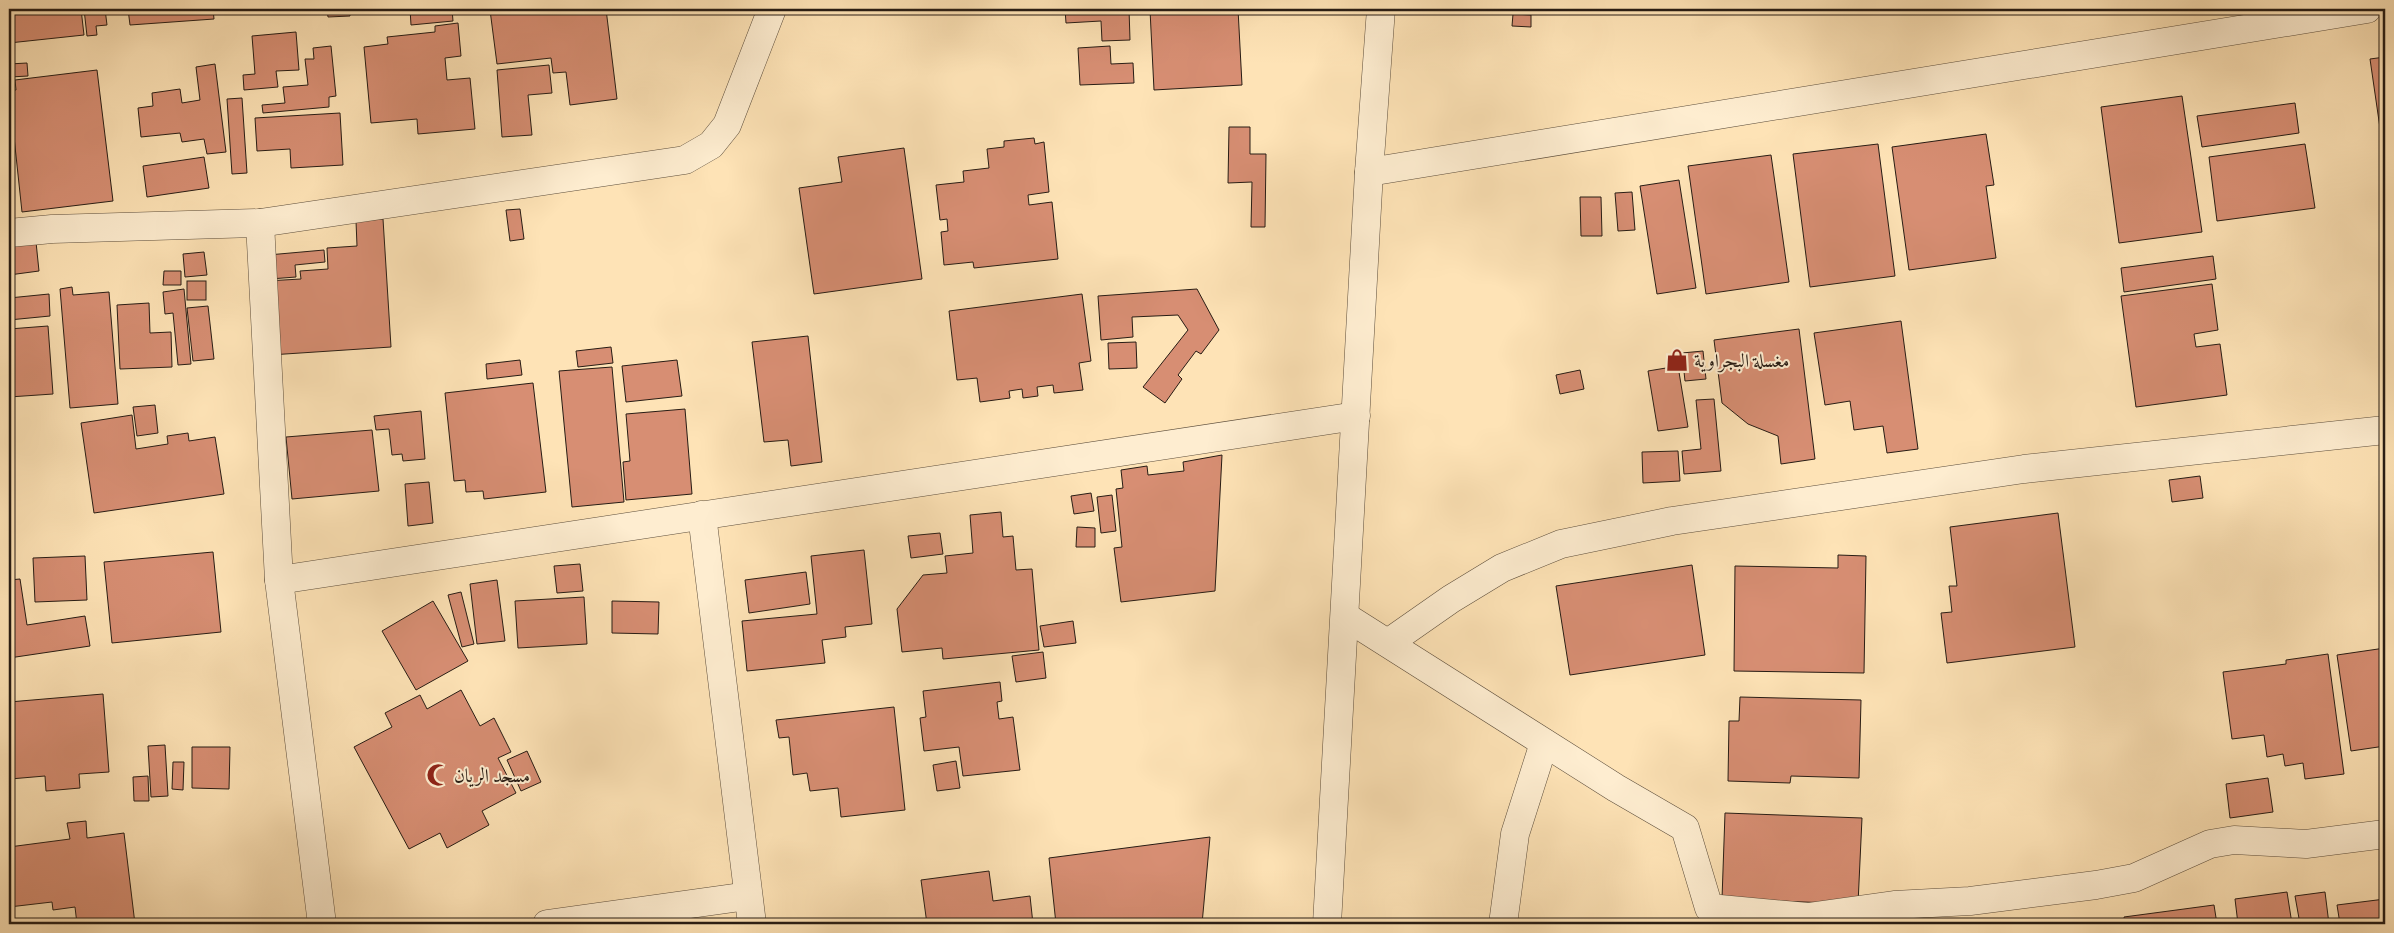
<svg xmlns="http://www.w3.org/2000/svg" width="2394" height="933" font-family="'Sorts Mill Goudy',Amiri,serif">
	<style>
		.building { fill: #d78e73; stroke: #271c14 }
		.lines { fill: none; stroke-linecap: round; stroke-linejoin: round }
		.minor-casing { stroke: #5d4e3c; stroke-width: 29 }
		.tertiary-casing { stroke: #5d4e3c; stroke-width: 29 }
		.minor { stroke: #feedd0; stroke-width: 28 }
		.tertiary { stroke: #feedd0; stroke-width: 28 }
		.labels { text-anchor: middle; stroke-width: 4; stroke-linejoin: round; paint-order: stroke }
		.poi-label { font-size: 19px; fill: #271c14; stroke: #feedd0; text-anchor: start }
	</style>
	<rect width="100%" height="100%" fill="#fee3b6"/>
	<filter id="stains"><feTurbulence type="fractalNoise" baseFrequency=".004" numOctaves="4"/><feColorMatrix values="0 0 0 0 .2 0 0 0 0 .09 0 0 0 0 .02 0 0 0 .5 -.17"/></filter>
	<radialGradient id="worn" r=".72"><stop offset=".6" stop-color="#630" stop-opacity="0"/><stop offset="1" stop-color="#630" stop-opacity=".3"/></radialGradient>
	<g class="building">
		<path d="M9 9H81L84 35 9 43Z"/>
		<path d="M84 9H105L107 25 96 26 97 35 87 36Z"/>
		<path d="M128 9H213L214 19 130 25Z"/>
		<path d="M242 9H291L243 14Z"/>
		<path d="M327 9H349L350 16 328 17Z"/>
		<path d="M410 9H452L453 21 411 25Z"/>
		<path d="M515 9 516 13 550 9H606L617 99 570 105 566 72 553 73 551 58 497 64 490 10Z"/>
		<path d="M1065 9H1129L1130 40 1102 41 1101 21 1066 23Z"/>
		<path d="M1172 9H1238L1242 85 1154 90 1150 10Z"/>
		<path d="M1513 14 1531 15V27L1512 26Z"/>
		<path d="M458 23 461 56 445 58 447 80 470 78 475 129 418 134 417 119 371 123 364 47 388 44 387 37 435 32V26Z"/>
		<path d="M296 32 299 70 276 71 278 87 244 90 243 75 255 74 252 36Z"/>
		<path d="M331 46 336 96 329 97V107L263 113 262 105 285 103 283 87 308 85 305 59H314L313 48Z"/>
		<path d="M1110 46 1111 64 1133 63 1134 83 1080 85 1078 48Z"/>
		<path d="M2385 57V127L2380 128 2370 59Z"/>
		<path d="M27 63 28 76 10 77 9 86V64Z"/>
		<path d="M215 64 226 152 207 154 204 139 182 142 180 133 141 137 138 108 153 106 152 93 180 89 182 103 200 100 196 67Z"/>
		<path d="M549 65 552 93 528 95 532 135 502 137 497 70Z"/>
		<path d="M97 70 113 201 22 212 9 90H16L15 80Z"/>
		<path d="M2182 96 2202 232 2119 243 2101 107Z"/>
		<path d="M242 98 247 173 232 174 227 99Z"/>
		<path d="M2295 103 2299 133 2202 147 2197 116Z"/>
		<path d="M340 113 343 165 291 168 290 149 257 151 255 118Z"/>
		<path d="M1229 127H1250V154H1266L1265 227H1251L1252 182 1228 183Z"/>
		<path d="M1986 134 1994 185 1986 186 1996 258 1909 270 1892 147Z"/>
		<path d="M1034 138 1035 144 1044 142 1049 192 1028 195 1029 205 1052 202 1058 259 974 268 973 262 944 265 941 232 948 231 947 219 940 220 936 185 964 182 963 171 989 168 987 149 1004 147V141Z"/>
		<path d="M1878 144 1895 276 1810 287 1793 154Z"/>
		<path d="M2305 144 2315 208 2217 221 2209 157Z"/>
		<path d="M904 148 922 279 814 294 799 188 842 182 838 157Z"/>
		<path d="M1771 155 1789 282 1706 294 1688 166Z"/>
		<path d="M204 157 209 188 147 197 143 166Z"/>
		<path d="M1679 180 1696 288 1657 294 1640 186Z"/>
		<path d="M1632 192 1635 230 1618 231 1615 193Z"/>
		<path d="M1580 197H1601L1602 236H1581Z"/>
		<path d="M520 209 524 239 510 241 506 210Z"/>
		<path d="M383 219 391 347 270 355 266 281 301 279 300 271 328 269 327 248 357 246 356 221Z"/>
		<path d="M36 242 39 271 9 275V245Z"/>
		<path d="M324 250 325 262 295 265 296 277 270 279 268 255Z"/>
		<path d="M204 252 207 275 185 277 183 254Z"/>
		<path d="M2213 256 2216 279 2124 292 2121 268Z"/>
		<path d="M164 271H181V285H163Z"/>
		<rect x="187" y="281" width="19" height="19"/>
		<path d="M2212 284 2218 330 2194 334 2196 347 2220 344 2227 395 2136 407 2121 296Z"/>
		<path d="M72 287 73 295 109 292 118 404 70 408 60 289Z"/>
		<path d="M184 289 191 364 178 365 173 313 165 314 163 292Z"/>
		<path d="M1197 289 1219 330 1201 354 1196 351 1178 375 1182 379 1165 403 1143 387 1188 330 1178 315 1132 317 1133 337 1101 340 1098 296Z"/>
		<path d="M49 294 50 316 9 320V298Z"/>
		<path d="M1082 294 1091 361 1079 363 1083 390 1054 393 1053 385 1037 387 1038 396 1023 398 1022 389 1009 391 1010 398 980 402 977 378 957 380 949 311Z"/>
		<path d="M149 303 150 333 171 332 172 367 120 369 117 305Z"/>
		<path d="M208 306 214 359 193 361 187 308Z"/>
		<path d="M1901 321 1918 449 1887 453 1883 426 1854 430 1850 401 1825 405 1814 333Z"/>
		<path d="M48 326 53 394 9 397V329Z"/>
		<path d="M1799 329 1815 459 1781 464 1778 436 1748 424 1722 403 1714 340Z"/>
		<path d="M808 336 822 462 791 466 788 440 764 442 752 342Z"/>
		<path d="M1136 342 1137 368 1109 369 1108 343Z"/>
		<path d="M611 347 613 363 578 367 576 351Z"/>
		<path d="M1703 351 1706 379 1685 381 1682 353Z"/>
		<path d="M520 360 522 375 487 379 486 364Z"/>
		<path d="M677 360 682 396 626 402 622 366Z"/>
		<path d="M1678 366 1688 427 1658 431 1648 371Z"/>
		<path d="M612 367 624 502 572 507 559 371Z"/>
		<path d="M1580 370 1584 389 1560 394 1556 375Z"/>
		<path d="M533 383 546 492 484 499 483 491 466 492 465 480 454 481 445 393Z"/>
		<path d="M1714 399 1721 471 1684 474 1682 451 1701 449 1696 400Z"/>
		<path d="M155 405 158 433 137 436 133 407Z"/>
		<path d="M685 409 692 494 626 500 623 462 630 461 626 414Z"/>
		<path d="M421 411 425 459 403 461 402 454 392 455 389 429 376 430 374 416Z"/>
		<path d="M132 415 136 449 168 444 167 436 188 433 189 441 215 437 224 494 94 513 81 423Z"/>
		<path d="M372 430 379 491 292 499 286 437Z"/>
		<path d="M1678 451 1680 481 1643 483 1642 452Z"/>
		<path d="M1222 455 1215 591 1121 602 1114 548 1122 547 1116 489 1123 488 1121 470 1147 466 1148 475 1184 471 1183 462Z"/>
		<path d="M2200 476 2203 498 2172 502 2169 480Z"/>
		<path d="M429 482 433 523 408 526 405 484Z"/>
		<path d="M1091 493 1094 511 1074 514 1071 496Z"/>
		<path d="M1112 495 1116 531 1101 533 1097 497Z"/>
		<path d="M1001 512 1003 537 1013 536 1016 570 1032 569 1039 650 943 659 942 648 902 652 897 609 923 575 947 573 945 556 973 553 970 515Z"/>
		<path d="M2058 513 2075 647 1947 663 1941 613 1952 612 1949 586H1957L1950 527Z"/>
		<path d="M1077 527 1095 528V547H1076Z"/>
		<path d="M940 533 943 554 911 558 908 536Z"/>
		<path d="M864 550 872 624 845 627 846 637 822 640 825 663 747 671 742 621 817 614 811 556Z"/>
		<path d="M213 552 221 632 112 643 104 562Z"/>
		<path d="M1838 555 1866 556 1864 673 1734 671 1735 566 1838 568Z"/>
		<path d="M85 556 87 600 35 602 33 558Z"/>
		<path d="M580 564 583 591 557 593 554 566Z"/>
		<path d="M1692 565 1705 655 1570 675 1556 586Z"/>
		<path d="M806 572 810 604 749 613 745 580Z"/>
		<path d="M20 579 27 625 85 616 90 646 9 658V580Z"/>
		<path d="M497 580 505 641 477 644 470 584Z"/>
		<path d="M461 592 474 644 462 647 448 595Z"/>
		<path d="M584 597 587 644 518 648 515 601Z"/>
		<path d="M433 601 468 661 416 690 382 631Z"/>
		<path d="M612 601 659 602 658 634 612 633Z"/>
		<path d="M1073 621 1076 643 1044 647 1040 626Z"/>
		<path d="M2385 648V746L2351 751 2337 655Z"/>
		<path d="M1043 652 1046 678 1016 682 1012 656Z"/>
		<path d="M2328 654 2344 774 2305 779 2303 763 2285 766 2283 754 2267 757 2264 735 2232 739 2223 672 2286 664V660Z"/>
		<path d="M1000 682 1002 701 997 702 999 719 1013 717 1020 770 963 776 959 747 924 751 920 718 926 717 923 691Z"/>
		<path d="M461 690 480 726 494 718 511 752 498 758 516 793 482 811 489 825 447 848 440 833 409 849 354 747 392 727 385 713 420 695 427 709Z"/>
		<path d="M103 694 109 772 79 774 80 788 46 791 45 776 10 779 9 702Z"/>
		<path d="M1740 697 1861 700 1859 778 1791 776 1790 783 1728 781 1729 721H1739Z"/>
		<path d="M894 707 905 810 841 817 838 788 810 791 807 773 793 775 789 737 779 738 776 720Z"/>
		<path d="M165 745 168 796 151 797 148 746Z"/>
		<path d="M192 747H230L229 789 192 788Z"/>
		<path d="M527 751 541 782 521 791 507 760Z"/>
		<path d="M956 761 960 788 937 791 933 765Z"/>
		<path d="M173 762H184L183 790 172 789Z"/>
		<path d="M148 776 149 801H134L133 777Z"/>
		<path d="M2268 778 2273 812 2230 818 2226 784Z"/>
		<path d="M1725 813 1862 818 1858 904 1722 899Z"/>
		<path d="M86 821 87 838 124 833 135 924H77L75 907 53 910 52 902 9 907V847L70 839 67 823Z"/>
		<path d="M1210 837 1202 924H1056L1049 858Z"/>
		<path d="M989 871 993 901 1030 896 1033 924H927L921 880Z"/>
		<path d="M2287 892 2292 924H2238L2235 899Z"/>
		<path d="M2325 892 2329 924H2300L2295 896Z"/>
		<path d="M2385 899V924H2340L2337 905Z"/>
		<path d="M2214 905 2217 924H2125L2124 917Z"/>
	</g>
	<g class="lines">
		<defs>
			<g id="minor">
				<path d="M1369 172 2367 9"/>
				<path d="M260 223 279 580 322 924"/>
				<path d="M9 233 52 229 260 223 685 160 711 145 727 125 772 9"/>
				<path d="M702 515 752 924"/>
				<path d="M279 580 1356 416"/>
				<path d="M1346 617 1616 788 1685 828 1709 908 1808 917 1894 905 1970 901 2096 885 2134 878 2210 844 2234 840 2306 844 2385 834"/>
				<path d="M1388 643 1451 599 1502 568 1561 544 1672 521 2024 469 2385 430"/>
				<path d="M547 924 748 896"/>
				<path d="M1503 924 1515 834 1544 743"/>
			</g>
			<path id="tertiary" d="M1327 924 1369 172 1381 9"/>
		</defs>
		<use href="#minor" class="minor-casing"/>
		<use href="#tertiary" class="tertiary-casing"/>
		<use href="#minor" class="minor"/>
		<use href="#tertiary" class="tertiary"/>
	</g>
	<defs>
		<symbol id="shop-bare" viewBox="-9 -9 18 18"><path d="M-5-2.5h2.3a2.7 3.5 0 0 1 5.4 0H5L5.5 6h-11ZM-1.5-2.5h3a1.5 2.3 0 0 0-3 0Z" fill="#8f2418" stroke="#feedd0" stroke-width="2.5" paint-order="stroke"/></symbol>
		<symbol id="mosque-bare" viewBox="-9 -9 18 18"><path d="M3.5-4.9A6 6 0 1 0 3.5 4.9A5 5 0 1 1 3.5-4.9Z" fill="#8f2418" stroke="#feedd0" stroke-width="2.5" paint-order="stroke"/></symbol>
	</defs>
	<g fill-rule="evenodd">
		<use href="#shop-bare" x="1661" y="344" width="32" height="32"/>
		<use href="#mosque-bare" x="422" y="759" width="32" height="32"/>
	</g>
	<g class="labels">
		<g class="poi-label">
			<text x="1694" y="367">مغسلة البجراوية</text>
			<text x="454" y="782">مسجد الريان</text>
		</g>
	</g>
	<rect width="2394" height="933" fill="none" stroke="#fee3b6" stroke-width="30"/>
	<rect x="10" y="10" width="2374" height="913" fill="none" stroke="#271c14" stroke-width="2.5"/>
	<rect x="15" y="15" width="2364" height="903" fill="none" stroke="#271c14"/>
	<rect width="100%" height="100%" filter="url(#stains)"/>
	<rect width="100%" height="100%" fill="url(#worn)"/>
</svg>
